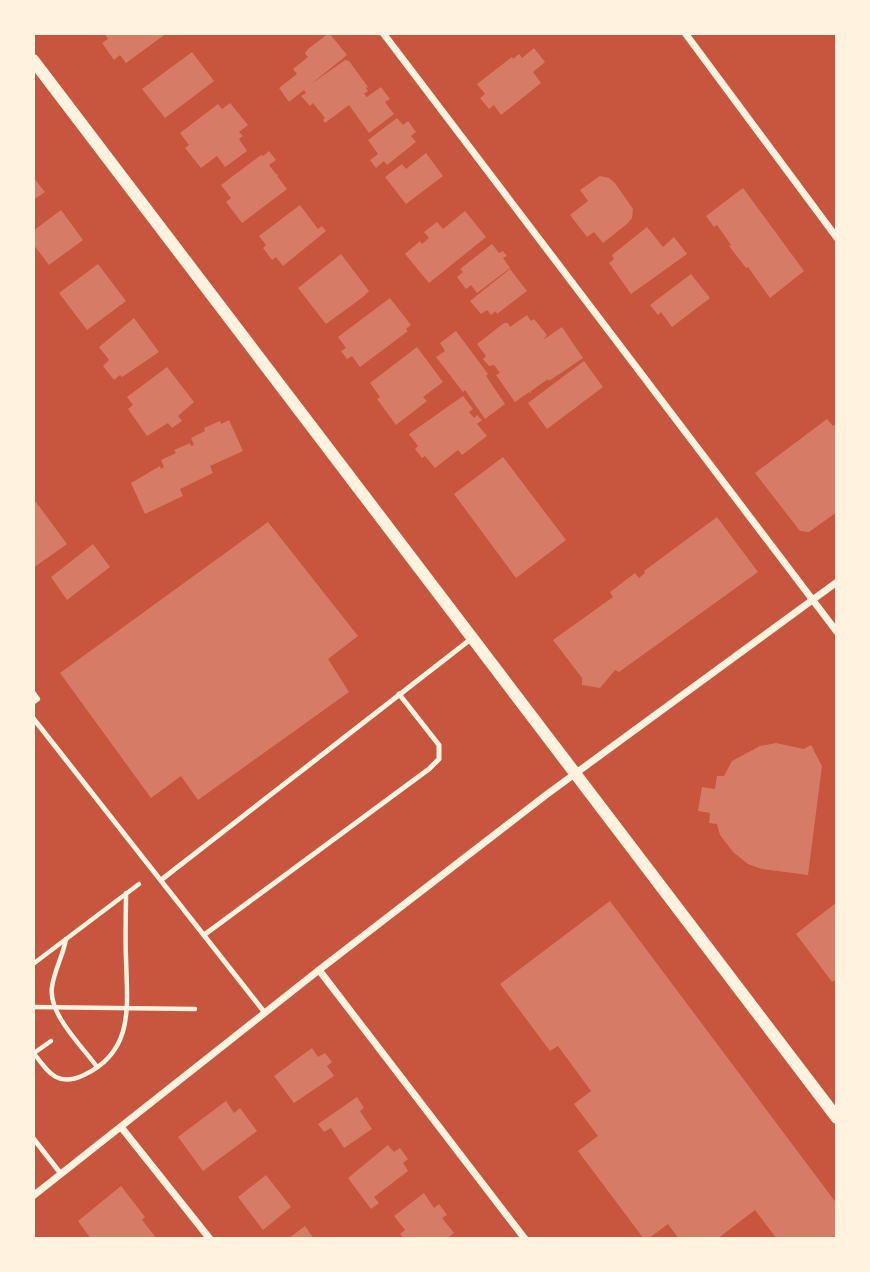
<svg xmlns="http://www.w3.org/2000/svg" width="870" height="1272" font-family="Montserrat,sans-serif">
	<style>
		.building { fill: #d67c66 }
		.lines { fill: none; stroke-linecap: round; stroke-linejoin: round }
		.path { stroke: #fff3e0; stroke-width: 4.5 }
		.service { stroke: #fff3e0; stroke-width: 5 }
		.minor { stroke: #fff3e0; stroke-width: 7 }
		.tertiary { stroke: #fff3e0; stroke-width: 12 }
	</style>
	<rect width="100%" height="100%" fill="#c8553d"/>
	<g class="building">
		<path d="M104 33H167L126 63 120 55 114 60 102 43 108 39Z"/>
		<path d="M329 33 347 55 310 85 345 60 349 61 368 87 366 88 368 91 364 94 367 97 381 87 390 99 385 102 394 114 369 133 349 105 325 123 323 120 325 118 313 103 310 106 301 96 306 93 304 90 289 102 279 88 297 74 293 69 308 57 305 53 308 49Z"/>
		<path d="M534 48 545 62 533 72 541 83 501 115 494 105 489 109 480 98 485 94 477 84 512 57 513 59 519 54 522 58Z"/>
		<path d="M192 52 214 81 165 118 142 89Z"/>
		<path d="M230 103 248 125 239 132 243 136 239 139 247 151 225 167 217 156 201 168 185 148 189 145 180 133 218 104 222 109Z"/>
		<path d="M397 118 403 125 408 121 416 132 411 136 416 142 387 165 384 161 376 168 370 160 378 154 368 140Z"/>
		<path d="M269 151 276 160 269 165 276 174 279 175 277 176 287 189 242 223 226 202 231 198 221 185 261 155 263 156Z"/>
		<path d="M426 153 443 176 406 204 385 177 402 164 406 169Z"/>
		<path d="M600 176 609 178 615 183 633 209 632 218 627 224 603 243 594 232 587 237 570 215 588 201 580 190Z"/>
		<path d="M33 177 45 192 33 200Z"/>
		<path d="M743 188 804 271 770 298 748 267 746 268 729 246 731 245 717 225 714 227 706 216Z"/>
		<path d="M300 205 318 229 322 226 326 231 283 266 276 257 272 260 263 248 266 245 259 236Z"/>
		<path d="M61 210 83 240 49 265 33 244V231Z"/>
		<path d="M465 211 486 237 429 283 405 254 420 241 422 244 429 238 424 232 437 222 443 229Z"/>
		<path d="M647 227 663 247 674 237 687 254 631 294 609 263 614 259 612 255Z"/>
		<path d="M492 244 499 253 503 251 507 256 503 258 510 268 477 293 471 285 466 289 457 277 463 272 460 269Z"/>
		<path d="M341 254 369 291 363 297 326 324 298 288Z"/>
		<path d="M98 264 126 301 87 330 59 293Z"/>
		<path d="M510 269 527 291 497 314 496 311 491 315 487 310 481 314 470 301Z"/>
		<path d="M691 274 710 298 672 327 661 312 658 315 650 305Z"/>
		<path d="M390 298 411 325 406 329 408 331 360 367 352 356 347 359 341 351 346 348 338 337Z"/>
		<path d="M527 315 531 321 534 319 547 335 543 340 562 327 583 358 549 381 548 379 531 391 530 394 529 392 515 402 496 375 500 373 494 365 489 366 483 359 486 356 477 344 504 323H508L510 327Z"/>
		<path d="M134 318 159 352 122 377 120 375 114 380 103 366 109 360 99 347Z"/>
		<path d="M456 331 488 374 486 376 505 404 485 419 465 390 463 392 436 357 445 351 440 343Z"/>
		<path d="M417 347 443 382 423 397 427 401 396 425 377 399 380 397 370 383Z"/>
		<path d="M584 361 603 387 547 429 528 403Z"/>
		<path d="M167 367 194 402 178 416 182 421 172 428 168 423 147 436 128 409 133 405 127 397Z"/>
		<path d="M463 396 473 409 469 412 474 418 477 415 482 420 477 424 487 436 462 455 458 450 435 468 425 456 422 458 415 449 418 446 409 434Z"/>
		<path d="M827 419 833 426 837 423V512L809 532 800 531 755 473Z"/>
		<path d="M229 420 243 451 210 466 213 473 180 489 183 496 145 514 131 483 160 466 161 469 164 467 161 460 176 453 174 450 190 443 191 446 194 445 191 438 205 431 204 428 220 421 221 424Z"/>
		<path d="M503 457 566 540 516 578 454 494Z"/>
		<path d="M33 498 67 544 33 568Z"/>
		<path d="M717 517 758 572 619 672 615 670 600 688 582 685V678L553 640 613 597 610 592 635 573 639 578 645 573 644 571Z"/>
		<path d="M268 522 358 636 328 659 349 692 198 800 181 776 151 798 60 673Z"/>
		<path d="M93 544 110 567 67 600 51 577Z"/>
		<path d="M776 743 804 749 811 745 822 766 808 875 762 869 748 864 733 852 720 835 717 824 709 823 710 813 698 811 702 787 715 789 717 776H724L732 761 760 746Z"/>
		<path d="M610 901 837 1204V1239H777L755 1210 717 1239H679L668 1224 648 1239H644L578 1151 598 1136 574 1104 591 1091 558 1046 550 1051 500 984Z"/>
		<path d="M837 902V979L832 982 796 934Z"/>
		<path d="M312 1048 318 1057 325 1053 332 1062 327 1066 334 1076 294 1103 274 1076Z"/>
		<path d="M357 1097 364 1108 360 1111 372 1129 344 1148 331 1128 324 1132 318 1124Z"/>
		<path d="M226 1101 234 1113 240 1108 257 1131 203 1171 178 1137Z"/>
		<path d="M388 1145 394 1152 400 1148 408 1159 403 1163 408 1171 374 1197 379 1203 371 1209 348 1178Z"/>
		<path d="M266 1175 291 1207 263 1230 238 1197Z"/>
		<path d="M121 1186 145 1217 142 1220 157 1239H91L78 1221Z"/>
		<path d="M424 1193 434 1208 439 1204 447 1215 442 1218 454 1233 446 1239H404L400 1234 405 1230 394 1216Z"/>
		<path d="M305 1226 314 1239H288Z"/>
	</g>
	<g class="lines">
		<g class="path">
			<path d="M33 692 38 699 34 702"/>
			<path d="M66 939C63 956 54 971 52 987 48 1014 82 1046 97 1067"/>
			<path d="M33 964 139 884"/>
			<path d="M33 1007 195 1009"/>
			<path d="M33 1052C48 1072 57 1088 84 1075 135 1051 127 1005 126 958 125 936 126 915 126 893"/>
			<path d="M34 1053 51 1041"/>
		</g>
		<g class="service">
			<path d="M33 718 265 1013"/>
			<path d="M161 880 471 639"/>
			<path d="M204 935 429 769 439 759V745L399 694"/>
			<path d="M33 1138 61 1174"/>
		</g>
		<g class="minor">
			<path d="M383 33 837 632"/>
			<path d="M685 33 837 238"/>
			<path d="M319 970 525 1239"/>
			<path d="M121 1127 210 1239"/>
			<path d="M33 1196 319 970 546 795 837 582"/>
		</g>
		<path class="tertiary" d="M33 60 837 1118"/>
	</g>
	<rect width="870" height="1272" fill="none" stroke="#fff3e0" stroke-width="70"/>
</svg>
